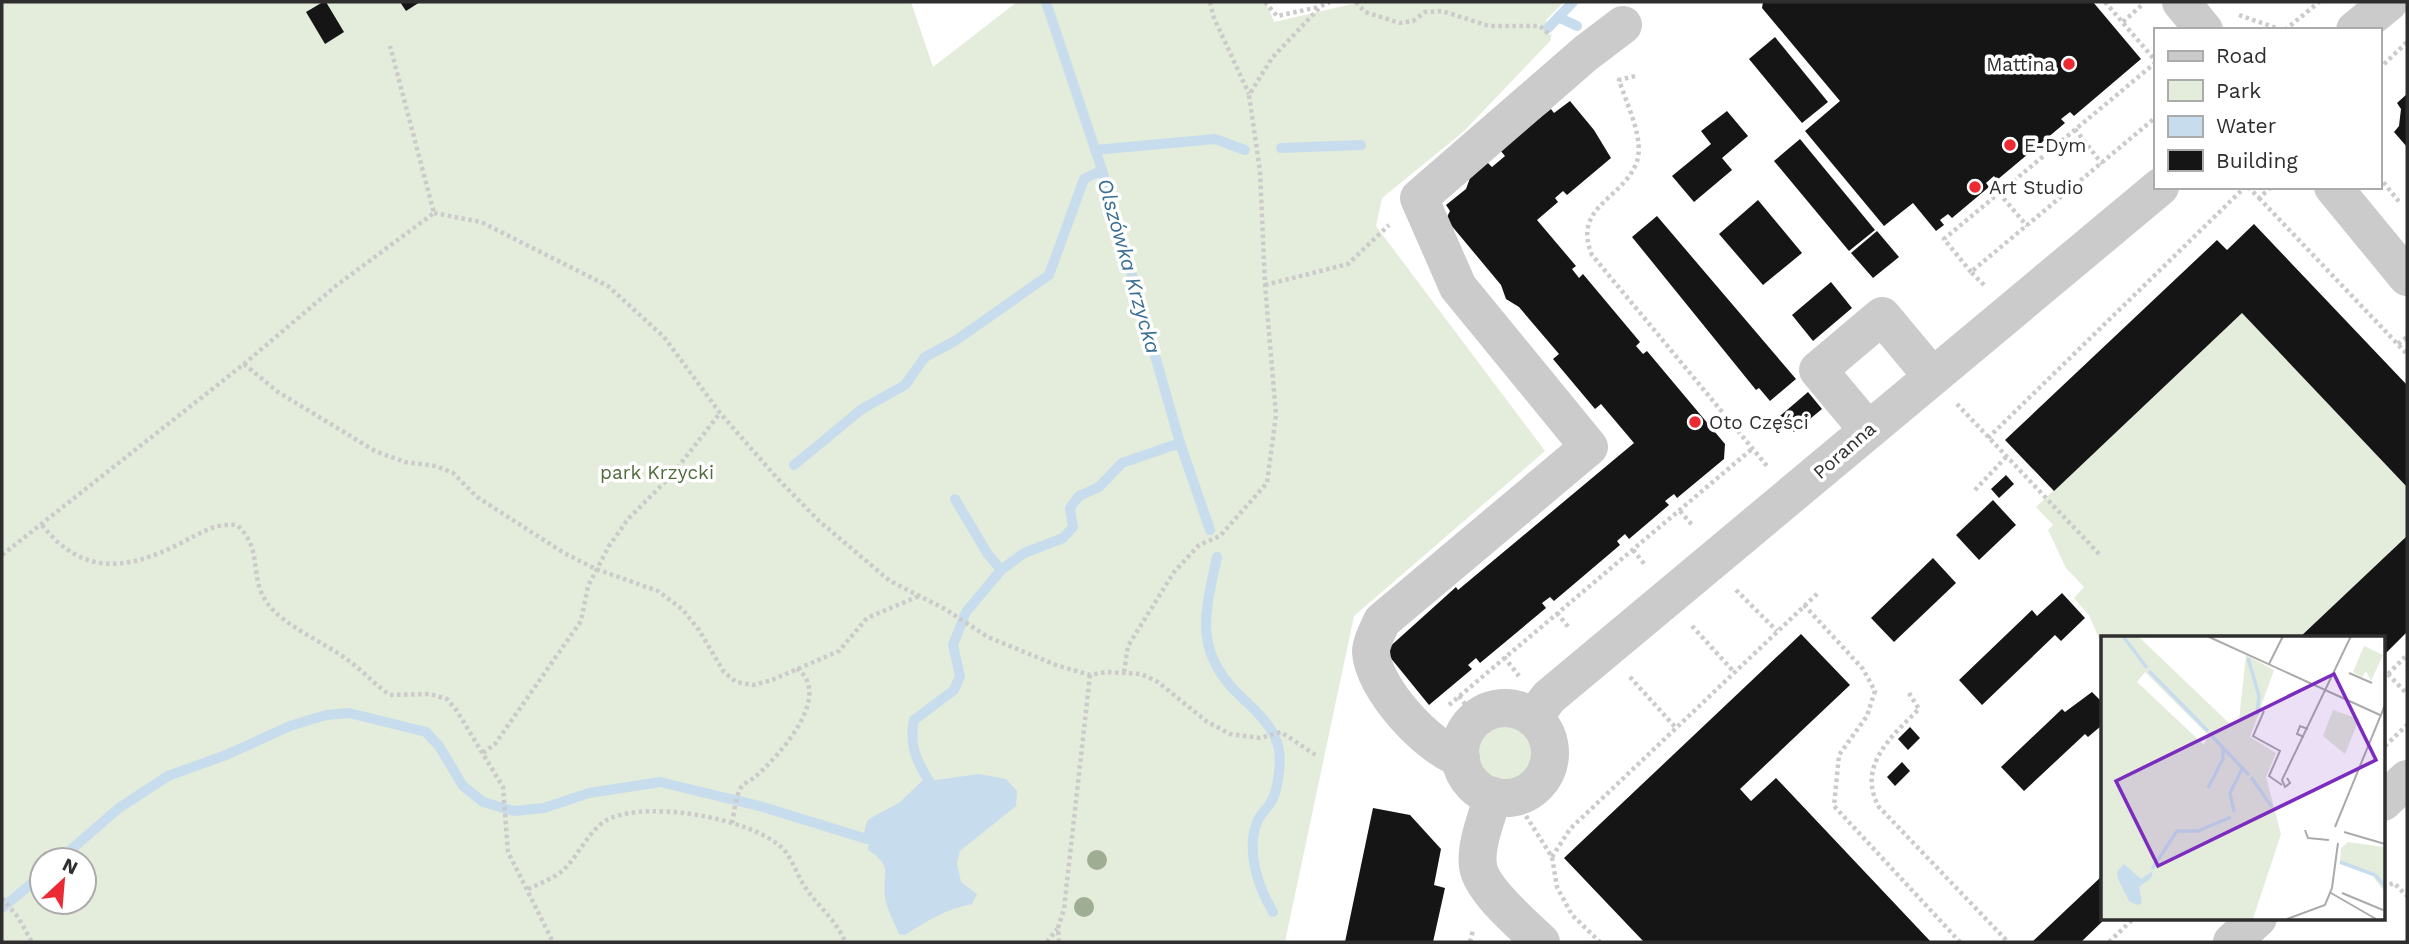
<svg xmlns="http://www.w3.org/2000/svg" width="2409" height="944" font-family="'Work Sans',sans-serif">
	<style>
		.green { fill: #e4ecdb; fill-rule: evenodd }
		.water { fill: #c7dded }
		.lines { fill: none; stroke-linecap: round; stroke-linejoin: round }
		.stream { stroke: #c7dded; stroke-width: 10 }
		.building { fill: #151515 }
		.path { stroke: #cbcbcb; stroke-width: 4.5; stroke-dasharray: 3.5 3.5; stroke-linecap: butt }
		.minor { stroke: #cbcbcb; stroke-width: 38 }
		.tree { fill: #9fae93 }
		.poi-dot { fill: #ec2a34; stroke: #fff; stroke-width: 2.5 }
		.labels { text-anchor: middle; stroke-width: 7; stroke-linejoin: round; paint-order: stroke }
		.poi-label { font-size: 19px; fill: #2e2e2e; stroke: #fff; text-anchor: start }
		.street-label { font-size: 19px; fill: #2e2e2e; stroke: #fff }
		.park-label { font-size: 19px; fill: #506c3a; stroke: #fff }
		.water-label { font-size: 21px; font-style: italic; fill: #396f94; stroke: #fff }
		.inset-river { fill: none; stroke: #c7dded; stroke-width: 3.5 }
		.inset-road { fill: none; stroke: #ababab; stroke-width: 2 }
		.view { fill: #7b2cbf; fill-opacity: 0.15; stroke: #7b2cbf; stroke-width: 3.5 }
		.inset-edge { fill: none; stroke: #2e2e2e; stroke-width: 3.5 }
	</style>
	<rect width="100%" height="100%" fill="#fff"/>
	<g class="green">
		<path d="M2 2H911L933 67 1017 2H1266L1274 22 1361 2H1564L1546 20 1551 40 1463 132 1382 198 1376 226 1545 451 1354 616 1285 942H2ZM42 860H84V902H42Z"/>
		<path d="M2242 313 2407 487V536L2299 638H2103V648L2089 615 2074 598 2084 587 2066 568 2048 530 2053 525 2036 507Z"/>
		<circle cx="1505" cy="753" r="29"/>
	</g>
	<path class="water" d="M979 774 1006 779 1017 791 1016 806 960 851 957 863 961 882 977 894 972 904C946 909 927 921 905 935L899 934C895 923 886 909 885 897 882 871 894 867 868 850L872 823 902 807 929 781Z"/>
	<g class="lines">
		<g class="stream">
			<path d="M1046 2 1102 170 1180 443 1210 530"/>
			<path d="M1560 18 1577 26"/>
			<path d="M1548 28 1573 2"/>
			<path d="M1281 148 1361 145"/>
			<path d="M1095 150 1215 139 1245 150"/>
			<path d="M794 465 862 409 905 385 925 357 955 341 1049 275 1084 179 1102 170"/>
			<path d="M955 499 987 553 1001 570"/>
			<path d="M1217 557C1205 613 1193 650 1239 695 1255 710 1275 727 1279 750 1281 762 1278 788 1273 798 1270 806 1262 812 1258 820 1245 849 1258 887 1273 912"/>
			<path d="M59 860 119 808 168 776 226 755 290 726 326 715 349 713 426 732 439 746 463 786 483 802 514 811 544 808 589 793 660 782 763 807 867 839 872 823 902 807 929 781C916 760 909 745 914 720L954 690 960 676 953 645 966 612 1001 570 1024 553 1063 538 1073 527 1070 508 1079 496 1099 487 1122 463 1180 443"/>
			<path d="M2 908 42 875"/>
		</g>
	</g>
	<g class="building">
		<path d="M323 2H326L344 32 325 44 306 12Z"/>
		<path d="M400 2H420L406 11Z"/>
		<path d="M1763 2H2093L2141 59 2074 116 2070 112 2061 119 2065 123 1997 180 1994 176 1986 183 1989 187 1952 218 1948 214 1940 220 1944 225 1936 231 1913 203 1884 226 1805 131 1840 101 1762 8Z"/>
		<path d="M1775 37 1828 102 1802 123 1749 59Z"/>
		<path d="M2407 94V147L2394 132 2399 126 2401 109 2397 103Z"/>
		<path d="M1570 101 1594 130 1611 158 1567 195 1563 191 1555 198 1558 202 1537 220 1576 266 1572 269 1579 278 1583 274 1640 342 1636 346 1643 354 1647 351 1725 444 1724 459 1677 498 1674 494 1665 501 1669 505 1629 539 1625 534 1617 541 1620 545 1554 601 1550 597 1542 603 1546 608 1480 663 1476 658 1468 665 1472 669 1429 705 1385 651 1456 587 1458 590 1634 443 1601 404 1595 409 1553 359 1559 354 1519 307 1506 299 1501 285 1446 219 1450 211 1446 205 1466 189 1470 178 1487 162 1492 167 1505 156 1500 150 1551 109 1554 113Z"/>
		<path d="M1727 111 1748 136 1722 158 1732 170 1694 202 1672 176 1711 144 1701 131Z"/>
		<path d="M1800 139 1875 230 1849 251 1774 161Z"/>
		<path d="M1758 200 1802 253 1763 285 1719 234Z"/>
		<path d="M1657 216 1796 379 1770 401 1759 388 1756 390 1632 237Z"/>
		<path d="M2254 224 2407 385V487L2242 313 2054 491 2005 440 2217 240 2227 250Z"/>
		<path d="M1877 231 1899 257 1873 278 1851 253Z"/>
		<path d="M1831 282 1852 308 1813 341 1792 315Z"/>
		<path d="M1808 392 1822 409 1794 432 1780 416Z"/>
		<path d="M2006 475 2014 484 1999 498 1991 489Z"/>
		<path d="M1993 500 2016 525 1979 560 1956 535Z"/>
		<path d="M2407 536V632L2383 656V638H2299Z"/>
		<path d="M1933 558 1956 583 1894 642 1871 618Z"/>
		<path d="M2062 593 2085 618 2061 641 2055 635 1982 705 1959 680 2032 610 2037 616Z"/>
		<path d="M1801 634 1850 685 1740 789 1751 801 1776 778 1931 942H1644L1564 858Z"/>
		<path d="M2092 692 2103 703V728L2101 726 2088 737 2085 734 2024 791 2001 767 2062 709 2065 712Z"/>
		<path d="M1910 727 1920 738 1908 750 1898 739Z"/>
		<path d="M1902 762 1910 771 1895 786 1887 777Z"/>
		<path d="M1373 808 1410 815 1441 849 1434 885 1445 888 1433 942H1345Z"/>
		<path d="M2103 875V918H2106L2081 942H2032Z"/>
	</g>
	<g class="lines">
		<g class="path">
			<path d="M1210 2 1214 18 1249 94"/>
			<path d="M1265 2 1277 16 1319 7"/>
			<path d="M1356 2 1365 12 1400 23 1413 21 1425 12 1442 11 1489 26H1540L1551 36"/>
			<path d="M2105 2 2155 60"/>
			<path d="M2239 15 2282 30"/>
			<path d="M2123 22 2143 4"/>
			<path d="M2285 30 2319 2"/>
			<path d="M2379 69 2407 42"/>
			<path d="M1635 76 1619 80C1626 103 1646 141 1636 164 1621 200 1572 207 1592 255L1767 466"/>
			<path d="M2075 129 2102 164"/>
			<path d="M2379 177 2401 204"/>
			<path d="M2248 187 2259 198 2271 187"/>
			<path d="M1999 193 2027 226"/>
			<path d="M2259 198 2407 354"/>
			<path d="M434 213 481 222 608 286 664 337 720 413 777 478 819 521 890 581 945 609 988 637 1056 665 1090 675 1106 672 1141 674 1158 682 1206 721 1230 734 1260 738 1281 732 1317 756"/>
			<path d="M1971 272 1944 239 2155 63"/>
			<path d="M1265 285 1348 264 1389 225"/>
			<path d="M1984 285 1971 272 2155 118"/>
			<path d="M2398 344 2407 337"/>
			<path d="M244 364 278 392 375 451 405 462 436 466 453 473 477 497 564 553 596 569 658 591 682 609 699 630 724 672 736 682 753 685 772 680 839 651 867 618 919 596"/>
			<path d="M1957 404 2101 556"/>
			<path d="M1988 438 2245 187"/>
			<path d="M1975 490 2006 457"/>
			<path d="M1680 511 1693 526"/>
			<path d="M42 525C83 577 128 570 181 543 201 533 214 523 237 525 264 549 248 578 268 604 284 626 325 643 348 660 363 671 375 685 390 695L430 694 447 699 457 711 503 787 508 852 553 942"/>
			<path d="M1633 550 1646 566"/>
			<path d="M2 555 244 364 337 285 434 213 390 46"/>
			<path d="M1736 590 1777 631"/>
			<path d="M1804 605 1863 669 1875 691 1867 716 1839 755 1834 806 1960 942"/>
			<path d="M1557 613 1570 629"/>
			<path d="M1692 626 1734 672"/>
			<path d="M1504 657 1519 676"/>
			<path d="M1124 672 1128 646 1174 572 1199 545 1220 536 1267 483 1276 415 1265 285 1260 171 1249 95 1272 58 1321 6 1330 2"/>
			<path d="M2388 674 2407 694"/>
			<path d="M1630 677 1676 728"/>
			<path d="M2383 679 2407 655"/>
			<path d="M1909 693 1919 709C1892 736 1856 766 1879 807L2008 942"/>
			<path d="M1459 696 1476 719"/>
			<path d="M1449 705 1753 448"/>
			<path d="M2385 746 2407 725"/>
			<path d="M483 753 495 744 581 621 588 586 609 546 628 519 671 476 720 413"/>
			<path d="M1526 816 1552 857 1557 887 1572 915 1600 942"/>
			<path d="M732 823C734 813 736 794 742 786 746 782 752 780 756 776 779 756 835 694 796 668"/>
			<path d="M1552 857 1570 829 1818 593"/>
			<path d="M2383 887 2394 883 2407 896"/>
			<path d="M528 889C539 884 551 879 561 872 579 857 589 827 611 818 651 801 747 818 780 846 792 856 796 874 805 887 818 907 836 919 845 942"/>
			<path d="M2 898 18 917 32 942"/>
			<path d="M1047 942 1057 929"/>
			<path d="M1059 942 1058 928 1064 909 1090 675"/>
			<path d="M1470 942 1473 930"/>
			<path d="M2109 942 2134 918"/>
		</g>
		<g class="minor">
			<path d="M2181 2 2204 30"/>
			<path d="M2355 30 2389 2"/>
			<path d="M2333 187 2407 277"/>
			<path d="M1868 430 1818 370 1882 316 1932 376"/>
			<circle cx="1505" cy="753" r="45"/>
			<path d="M1533 718 1549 697 2160 187"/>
			<path d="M1461 758C1428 748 1373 688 1371 652 1371 643 1378 630 1382 621L1589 447 1458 287 1419 198 1586 53 1623 25"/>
			<path d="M1493 796C1487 817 1475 845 1478 866 1481 890 1524 926 1541 942"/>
			<path d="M2383 802 2407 779"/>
			<path d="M2232 942 2258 918"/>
		</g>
	</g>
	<g class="tree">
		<circle cx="1097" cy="860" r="10"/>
		<circle cx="1084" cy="907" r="10"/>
	</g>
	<g class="poi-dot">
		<circle cx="2069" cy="64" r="7"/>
		<circle cx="2010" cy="145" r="7"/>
		<circle cx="1975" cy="187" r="7"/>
		<circle cx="1695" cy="422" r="7"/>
	</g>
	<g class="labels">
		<g class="poi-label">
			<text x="2055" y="71" text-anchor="end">Mattina</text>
			<text x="2024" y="152">E-Dym</text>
			<text x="1989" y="194">Art Studio</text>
			<text x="1709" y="429">Oto Części</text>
		</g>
		<g class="street-label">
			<text transform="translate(1844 450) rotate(-41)" y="7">Poranna</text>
		</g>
		<g class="park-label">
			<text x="657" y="479">park Krzycki</text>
		</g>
		<g class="water-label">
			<text transform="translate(1129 266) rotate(74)" y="7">Olszówka Krzycka</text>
		</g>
	</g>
	<g transform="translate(2101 636)">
		<rect width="284" height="284" fill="#fff"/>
		<path d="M0 0H37L131 90 138 84 145 19 173 34 149 101 175 117 165 141 180 198 152 283H0ZM44 36 107 99 103 109 36 46ZM263 10 282 19 270 45 265 35 261 41 252 36ZM232 74 258 83 244 118 222 100ZM247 206 283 211V255L271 239 239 228 240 212Z" fill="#e4ecdb" fill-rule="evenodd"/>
		<path d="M23 228 40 243 52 235 50 242 38 251 41 267 36 269 28 265 17 243 16 236Z" fill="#c7dded"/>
		<path class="inset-river" d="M22 0 46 32M147 22 158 60 156 79M48 35 107 95M108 97 148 139M150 141 171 171M107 152 122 123V111M133 176 129 157 141 133M239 226 274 239 284 250M51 233 76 195H97L130 181"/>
		<path class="inset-road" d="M106 0 279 79M168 28 182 0M248 37 271 47M163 75 152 100 179 115 168 140 181 149M203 101 196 98 199 90 207 93M186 142 189 147 184 151 181 144 250 0M234 191 284 69M204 194 207 202 228 204M243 196 284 208M230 257 275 283M241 257 282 274M186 283 224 269 231 252 237 207"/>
		<path class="view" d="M233 38 275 124 57 230 15 145Z"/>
		<rect width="284" height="284" class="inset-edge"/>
	</g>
	<rect width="2409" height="944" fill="none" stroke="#2e2e2e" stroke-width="7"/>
	<rect x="2154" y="28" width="228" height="161" fill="#ffffff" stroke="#ababab" stroke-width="2"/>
	<rect x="2168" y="51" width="35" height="10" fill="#cbcbcb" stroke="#ababab" stroke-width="2"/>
	<text x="2216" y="63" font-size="21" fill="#2e2e2e">Road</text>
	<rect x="2168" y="80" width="35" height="21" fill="#e4ecdb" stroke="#ababab" stroke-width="2"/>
	<text x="2216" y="98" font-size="21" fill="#2e2e2e">Park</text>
	<rect x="2168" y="116" width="35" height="21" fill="#c7dded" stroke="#ababab" stroke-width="2"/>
	<text x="2216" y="133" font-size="21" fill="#2e2e2e">Water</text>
	<rect x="2168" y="150" width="35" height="21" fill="#151515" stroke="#ababab" stroke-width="2"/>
	<text x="2216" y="168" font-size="21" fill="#2e2e2e">Building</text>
	<g transform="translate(63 881) rotate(26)"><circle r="33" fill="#ffffff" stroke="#ababab" stroke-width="2"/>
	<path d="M0-5L12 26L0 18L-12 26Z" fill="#ec2a34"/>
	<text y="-10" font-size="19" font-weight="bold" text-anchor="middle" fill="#2e2e2e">N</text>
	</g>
</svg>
